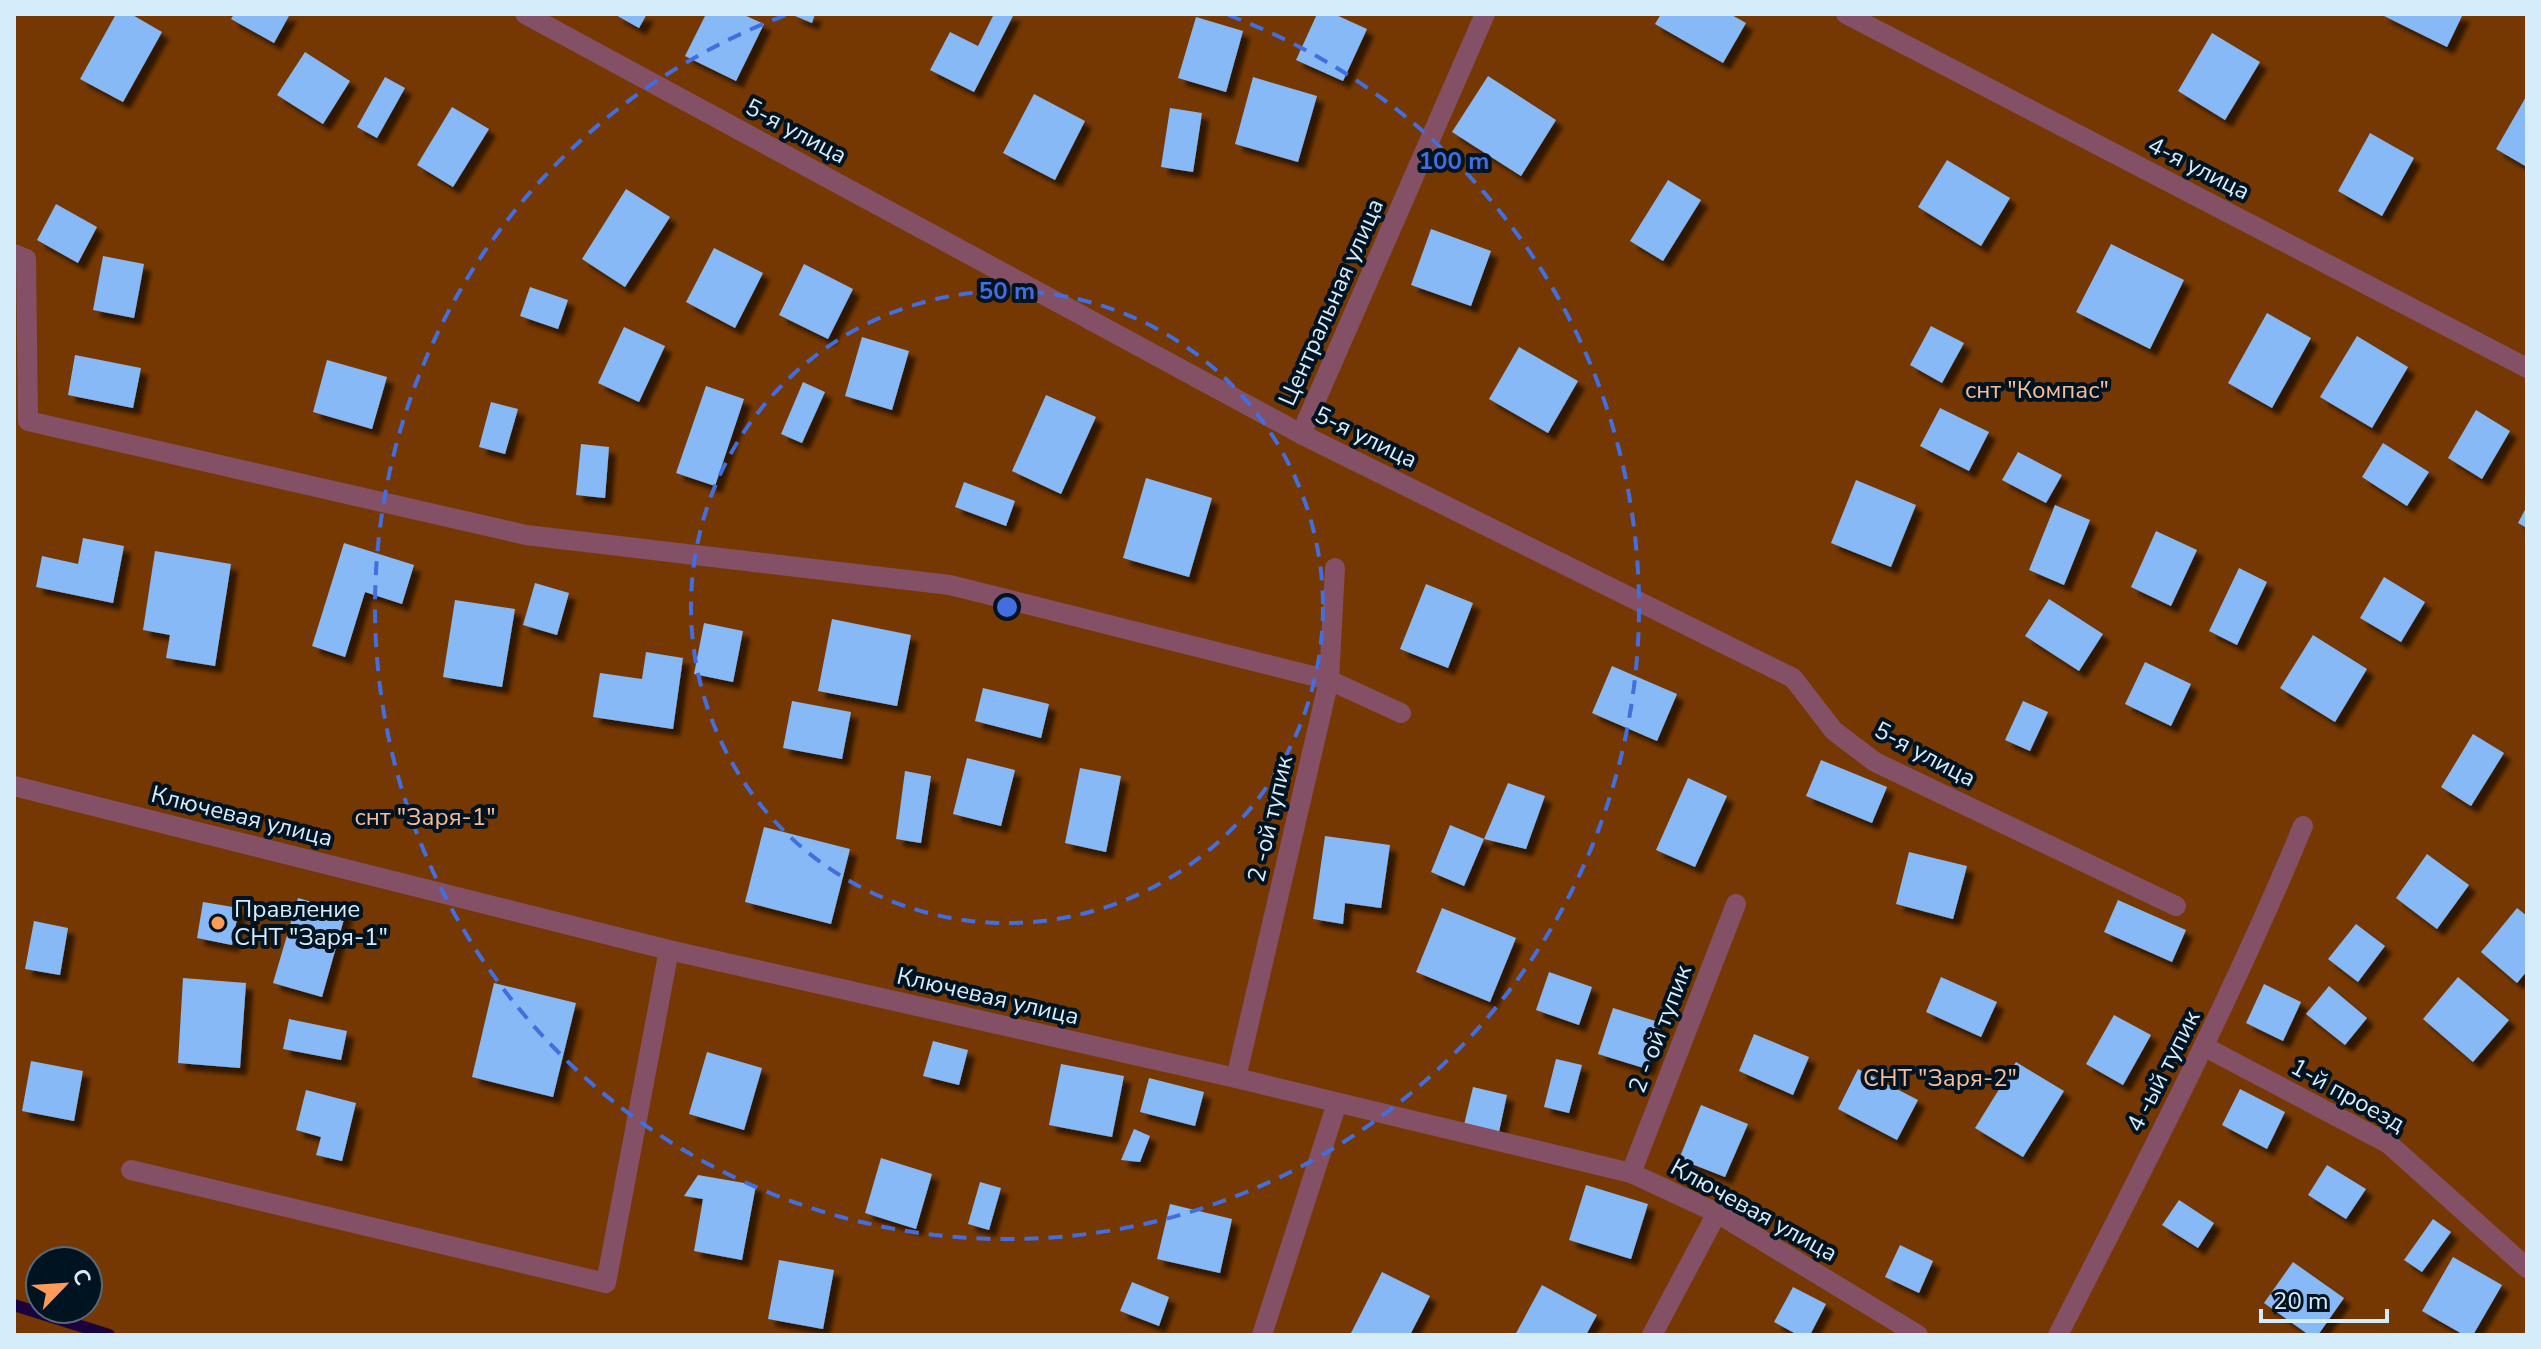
<svg xmlns="http://www.w3.org/2000/svg" width="2541" height="1349" font-family="'Nunito Sans',sans-serif">
	<style>
		.green { fill: #753802; fill-rule: evenodd }
		.lines { fill: none; stroke-linecap: round; stroke-linejoin: round }
		.stream { stroke: #1a023e; stroke-width: 12 }
		.building { fill: #87b9f6; filter: url(#shadow) }
		.street { stroke: #835065; stroke-width: 20 }
		.ring { fill: none; stroke: #426edf; stroke-width: 4; stroke-dasharray: 14 10 }
		.poi-dot { fill: #fe9c57; stroke: #001320; stroke-width: 3 }
		.labels { text-anchor: middle; stroke-width: 8; stroke-linejoin: round; paint-order: stroke }
		.street-label { font-size: 24px; fill: #d5ecfa; stroke: #001320 }
		.park-label { font-size: 24px; fill: #f5bd9a; stroke: #001320 }
		.poi-label { font-size: 24px; fill: #d5ecfa; stroke: #001320; text-anchor: start }
		.centre { fill: #426edf; stroke: #001320; stroke-width: 4 }
		.ring-label { font-size: 24px; text-anchor: middle; font-weight: bold; fill: #426edf; stroke: #001320; stroke-width: 8; stroke-linejoin: round; paint-order: stroke }
	</style>
	<defs>
		<filter id="shadow"><feDropShadow dx="7" dy="7" stdDeviation="2" flood-color="#0009"/></filter>
	</defs>
	<rect width="100%" height="100%" fill="#112b39"/>
	<path class="green" d="M14 14H2527V1335H14ZM40 1261H88V1309H40Z"/>
	<g class="lines">
		<path class="stream" d="M14 1305 109 1335"/>
	</g>
	<g class="building">
		<path d="M116 14H131L162 32 123 102 80 79Z"/>
		<path d="M234 14H290L274 43 231 19Z"/>
		<path d="M614 14H647L639 28Z"/>
		<path d="M706 14H742L764 24 736 81 685 56Z"/>
		<path d="M790 14H815L812 23Z"/>
		<path d="M994 14H1014L974 92 930 70 950 32 978 46Z"/>
		<path d="M1317 14H1334L1367 29 1343 81 1296 60Z"/>
		<path d="M1661 14H1730L1746 23 1723 63 1655 24Z"/>
		<path d="M2380 14H2463L2447 47Z"/>
		<path d="M1196 17 1243 31 1226 92 1178 78Z"/>
		<path d="M2212 33 2260 62 2225 120 2178 91Z"/>
		<path d="M305 52 350 81 323 124 277 95Z"/>
		<path d="M1488 76 1556 120 1521 176 1452 132Z"/>
		<path d="M385 77 405 88 377 138 357 127Z"/>
		<path d="M1253 77 1317 96 1298 162 1235 144Z"/>
		<path d="M1034 94 1085 121 1055 180 1003 153Z"/>
		<path d="M2527 95V167L2496 149Z"/>
		<path d="M452 107 489 129 453 187 417 165Z"/>
		<path d="M1170 108 1202 113 1193 172 1161 167Z"/>
		<path d="M2370 133 2414 158 2382 216 2338 191Z"/>
		<path d="M1947 160 2010 198 1981 246 1918 207Z"/>
		<path d="M1668 180 1701 200 1663 261 1630 241Z"/>
		<path d="M626 189 670 217 625 287 582 259Z"/>
		<path d="M56 204 97 227 78 263 37 240Z"/>
		<path d="M1431 229 1491 251 1471 306 1411 285Z"/>
		<path d="M2111 244 2184 280 2150 349 2076 312Z"/>
		<path d="M714 248 763 273 735 328 686 302Z"/>
		<path d="M103 256 144 264 134 318 93 310Z"/>
		<path d="M804 264 853 289 828 339 779 315Z"/>
		<path d="M530 287 568 300 558 329 520 316Z"/>
		<path d="M2267 313 2311 338 2272 408 2228 383Z"/>
		<path d="M1931 326 1964 343 1942 383 1910 365Z"/>
		<path d="M624 327 665 346 639 402 598 383Z"/>
		<path d="M2357 336 2408 367 2372 428 2320 397Z"/>
		<path d="M862 337 909 351 892 410 845 396Z"/>
		<path d="M1519 347 1578 381 1548 433 1489 399Z"/>
		<path d="M75 355 141 368 133 408 68 395Z"/>
		<path d="M327 360 387 377 372 429 313 412Z"/>
		<path d="M803 382 825 392 802 443 781 434Z"/>
		<path d="M706 386 744 399 715 486 676 473Z"/>
		<path d="M1046 395 1096 417 1061 494 1012 471Z"/>
		<path d="M491 402 518 409 505 454 479 447Z"/>
		<path d="M1940 408 1989 432 1969 471 1920 446Z"/>
		<path d="M2476 410 2510 431 2482 479 2448 458Z"/>
		<path d="M2383 443 2429 472 2407 506 2362 477Z"/>
		<path d="M581 444 609 447 605 498 576 495Z"/>
		<path d="M2018 452 2062 475 2046 503 2002 480Z"/>
		<path d="M1146 478 1212 498 1189 577 1123 558Z"/>
		<path d="M1856 480 1916 505 1891 567 1831 543Z"/>
		<path d="M964 482 1015 501 1006 526 955 507Z"/>
		<path d="M2055 505 2090 520 2064 585 2029 570Z"/>
		<path d="M2527 506V528L2518 523Z"/>
		<path d="M2156 531 2197 550 2171 606 2131 587Z"/>
		<path d="M83 538 124 546 113 603 36 587 42 556 78 564Z"/>
		<path d="M344 543 414 565 402 604 365 592 345 657 312 646Z"/>
		<path d="M155 551 231 564 215 666 166 658 170 635 143 630Z"/>
		<path d="M2239 568 2267 582 2237 645 2209 631Z"/>
		<path d="M2384 577 2425 602 2401 642 2360 618Z"/>
		<path d="M535 583 569 593 557 635 523 625Z"/>
		<path d="M1426 584 1473 603 1448 668 1400 649Z"/>
		<path d="M2049 599 2103 634 2079 671 2025 636Z"/>
		<path d="M455 600 515 609 502 687 443 677Z"/>
		<path d="M832 619 911 635 897 706 818 691Z"/>
		<path d="M704 623 743 631 733 682 694 674Z"/>
		<path d="M2313 635 2367 669 2335 722 2280 688Z"/>
		<path d="M646 652 683 658 673 729 593 717 600 673 642 679Z"/>
		<path d="M2145 662 2191 684 2171 726 2125 704Z"/>
		<path d="M1612 666 1677 694 1657 741 1592 713Z"/>
		<path d="M983 688 1049 704 1041 738 975 721Z"/>
		<path d="M792 701 851 712 842 759 783 748Z"/>
		<path d="M2023 701 2048 712 2030 751 2005 740Z"/>
		<path d="M2473 734 2504 753 2471 806 2441 787Z"/>
		<path d="M967 758 1015 770 1001 826 953 814Z"/>
		<path d="M1821 760 1887 787 1872 823 1806 796Z"/>
		<path d="M1080 768 1121 776 1106 852 1065 843Z"/>
		<path d="M905 771 931 776 921 843 896 839Z"/>
		<path d="M1688 778 1727 796 1695 867 1656 850Z"/>
		<path d="M1508 783 1545 796 1526 849 1484 839Z"/>
		<path d="M1450 825 1484 839 1464 886 1431 872Z"/>
		<path d="M764 827 850 849 831 924 745 902Z"/>
		<path d="M1325 836 1390 845 1381 908 1345 903 1343 924 1313 919Z"/>
		<path d="M1909 852 1967 866 1953 919 1896 904Z"/>
		<path d="M2427 854 2469 885 2437 929 2396 898Z"/>
		<path d="M298 898 346 912 322 997 273 983Z"/>
		<path d="M2118 900 2186 930 2172 962 2104 932Z"/>
		<path d="M203 902 239 908 232 945 197 938Z"/>
		<path d="M1442 908 1516 938 1490 1002 1416 972Z"/>
		<path d="M2517 908 2527 916V971L2517 983 2481 952Z"/>
		<path d="M34 921 68 928 60 975 25 969Z"/>
		<path d="M2356 924 2385 946 2358 982 2328 959Z"/>
		<path d="M1549 972 1592 987 1579 1025 1536 1010Z"/>
		<path d="M1941 977 1997 1002 1981 1037 1926 1012Z"/>
		<path d="M2458 977 2509 1020 2473 1062 2423 1019Z"/>
		<path d="M183 978 246 983 240 1068 178 1063Z"/>
		<path d="M494 983 576 1003 553 1097 472 1077Z"/>
		<path d="M2264 984 2301 1002 2283 1041 2246 1023Z"/>
		<path d="M2329 986 2367 1018 2345 1045 2306 1014Z"/>
		<path d="M1613 1008 1662 1023 1647 1069 1598 1054Z"/>
		<path d="M2114 1015 2151 1035 2123 1085 2086 1064Z"/>
		<path d="M289 1019 347 1031 341 1060 283 1049Z"/>
		<path d="M1754 1034 1809 1057 1793 1095 1739 1071Z"/>
		<path d="M933 1041 968 1050 959 1085 923 1076Z"/>
		<path d="M707 1052 762 1068 744 1130 689 1114Z"/>
		<path d="M1556 1059 1582 1065 1569 1113 1544 1107Z"/>
		<path d="M31 1061 83 1071 74 1121 22 1111Z"/>
		<path d="M2016 1062 2064 1091 2023 1157 1975 1128Z"/>
		<path d="M1061 1064 1124 1076 1112 1137 1049 1125Z"/>
		<path d="M1858 1069 1918 1100 1897 1140 1838 1109Z"/>
		<path d="M1149 1078 1204 1092 1195 1126 1140 1112Z"/>
		<path d="M1473 1087 1507 1095 1499 1132 1464 1125Z"/>
		<path d="M2240 1089 2285 1112 2267 1149 2222 1125Z"/>
		<path d="M306 1090 356 1103 342 1161 316 1155 321 1137 296 1130Z"/>
		<path d="M1701 1105 1748 1124 1725 1177 1679 1159Z"/>
		<path d="M1134 1129 1150 1136 1140 1162 1121 1160Z"/>
		<path d="M881 1158 932 1174 916 1229 865 1213Z"/>
		<path d="M2327 1165 2366 1189 2346 1219 2308 1195Z"/>
		<path d="M698 1175 756 1185 742 1260 694 1251 703 1199 684 1196Z"/>
		<path d="M980 1182 1001 1188 989 1230 968 1224Z"/>
		<path d="M1586 1185 1648 1204 1631 1259 1569 1240Z"/>
		<path d="M2179 1200 2214 1223 2198 1248 2162 1225Z"/>
		<path d="M1170 1204 1232 1219 1220 1273 1157 1259Z"/>
		<path d="M2433 1219 2451 1232 2422 1272 2404 1260Z"/>
		<path d="M1900 1245 1933 1261 1919 1293 1885 1277Z"/>
		<path d="M2453 1257 2502 1285 2473 1335H2464L2422 1311Z"/>
		<path d="M779 1260 834 1270 823 1329 768 1319Z"/>
		<path d="M2293 1262 2344 1298 2318 1335H2309L2264 1303Z"/>
		<path d="M1382 1272 1430 1296 1410 1335H1350Z"/>
		<path d="M1132 1282 1169 1297 1159 1326 1120 1311Z"/>
		<path d="M1542 1285 1597 1315 1586 1335H1515Z"/>
		<path d="M1793 1287 1826 1304 1810 1335H1798L1774 1322Z"/>
	</g>
	<g class="lines">
		<g class="street">
			<path d="M525 14 1301 434 1793 678 1834 731 1875 762 2176 906"/>
			<path d="M1846 14 2527 368"/>
			<path d="M14 254 26 259 28 421 526 535 950 585 1329 680 1401 713"/>
			<path d="M1301 434 1485 14"/>
			<path d="M14 786 669 950 1236 1078 1631 1173 1717 1213 1918 1335"/>
			<path d="M2205 1047 2389 1144 2527 1268"/>
			<path d="M1236 1078 1329 680 1335 568"/>
			<path d="M131 1170 606 1283 669 950"/>
			<path d="M1631 1173 1736 904"/>
			<path d="M1262 1335 1337 1103"/>
			<path d="M1652 1335 1717 1213"/>
			<path d="M2058 1335C2144 1167 2231 1000 2303 826"/>
		</g>
	</g>
	<g class="ring">
		<circle cx="1007" cy="607" r="316"/>
		<path d="M1228 15A632 632 0 1 1 786 15"/>
	</g>
	<circle class="poi-dot" cx="218" cy="923" r="8"/>
	<g class="labels">
		<g class="street-label">
			<text transform="translate(796 131) rotate(28)" y="8">5-я улица</text>
			<text transform="translate(2199 168) rotate(27)" y="8">4-я улица</text>
			<text transform="translate(1331 302) rotate(-66)" y="8">Центральная улица</text>
			<text transform="translate(1366 437) rotate(26)" y="8">5-я улица</text>
			<text transform="translate(1925 754) rotate(28)" y="8">5-я улица</text>
			<text transform="translate(242 816) rotate(14)" y="8">Ключевая улица</text>
			<text transform="translate(1270 819) rotate(-77)" y="8">2 -ой тупик</text>
			<text transform="translate(988 996) rotate(13)" y="8">Ключевая улица</text>
			<text transform="translate(1660 1029) rotate(-69)" y="8">2 - ой тупик</text>
			<text transform="translate(2163 1071) rotate(-63)" y="8">4 -ый тупик</text>
			<text transform="translate(2348 1095) rotate(29)" y="8">1-й проезд</text>
			<text transform="translate(1754 1210) rotate(29)" y="8">Ключевая улица</text>
		</g>
		<g class="park-label">
			<text x="2037" y="398">снт "Компас"</text>
			<text x="425" y="825">снт "Заря-1"</text>
			<text x="1940" y="1086">СНТ "Заря-2"</text>
		</g>
		<g class="poi-label">
			<text x="234" y="917">Правление<tspan x="234" dy="28">СНТ "Заря-1"</tspan></text>
		</g>
	</g>
	<circle cx="1007" cy="607" r="12" class="centre"/>
	<g class="ring-label">
		<text x="1454" y="169">100 m</text>
		<text x="1007" y="299">50 m</text>
	</g>
	<rect width="2541" height="1349" fill="none" stroke="#d5ecfa" stroke-width="32"/>
	<g transform="translate(64 1285) rotate(65)"><circle r="38" fill="#001320" stroke="#556a77" stroke-width="2"/>
	<path d="M0-6L14 30L0 20L-14 30Z" fill="#fe9c57"/>
	<text y="-12" font-size="22" font-weight="bold" text-anchor="middle" fill="#d5ecfa">С</text>
	</g>
	<path d="M2261 1309v12h126v-12" fill="none" stroke="#d5ecfa" stroke-width="4"/>
	<text x="2273" y="1309" font-size="24" fill="#d5ecfa" stroke="#001320" stroke-width="6" paint-order="stroke">20 m</text>
</svg>
